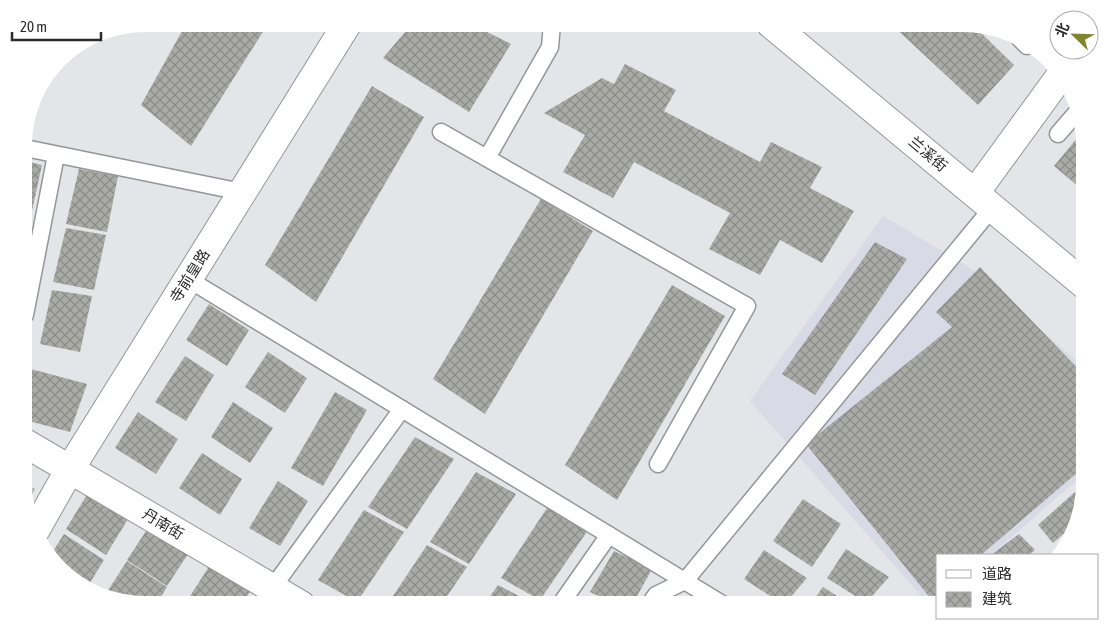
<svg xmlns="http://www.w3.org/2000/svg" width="1109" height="629" font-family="'Asap Condensed','Noto Sans SC',sans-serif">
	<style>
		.built { fill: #d8dbe5 }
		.building { fill: url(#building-cross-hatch) }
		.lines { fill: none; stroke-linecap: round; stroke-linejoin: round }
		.service-casing { stroke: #959699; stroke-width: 19 }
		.minor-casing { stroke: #959699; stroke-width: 30 }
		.tertiary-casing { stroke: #959699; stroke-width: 30 }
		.service { stroke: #fff; stroke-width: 16 }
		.minor { stroke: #fff; stroke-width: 28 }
		.tertiary { stroke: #fff; stroke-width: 28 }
		.labels { text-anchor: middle; stroke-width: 4; stroke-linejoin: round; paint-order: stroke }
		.street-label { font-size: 15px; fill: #2b2b2d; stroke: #fff }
	</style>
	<defs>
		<pattern id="building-cross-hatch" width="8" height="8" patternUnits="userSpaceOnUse" patternTransform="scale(1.25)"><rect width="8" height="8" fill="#aaaba7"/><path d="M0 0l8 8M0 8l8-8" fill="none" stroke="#8b8b88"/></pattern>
	</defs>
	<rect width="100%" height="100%" fill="#e4e5e8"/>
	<path class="built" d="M883 216 966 265 1085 368V473L991 555H938V601L933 605H929L750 401Z"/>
	<g class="building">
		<path d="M186 24H265L266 27 191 146 141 105Z"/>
		<path d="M412 24H471L511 44 469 112 383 58Z"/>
		<path d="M891 24H964L974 26 1014 65 978 105Z"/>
		<path d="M625 64 676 90 664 111 760 162 771 142 822 167 810 188 854 211 822 263 780 240 760 275 709 249 730 213 634 162 613 198 563 172 585 135 544 113 602 78 614 84Z"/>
		<path d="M372 86 424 117 316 302 265 265Z"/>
		<path d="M1083 131 1085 137V192L1054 166Z"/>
		<path d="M25 161 42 165 26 238H25Z"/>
		<path d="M79 169 118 176 107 232 66 224Z"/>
		<path d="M541 199 593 231 485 414 433 379Z"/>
		<path d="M66 228 106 235 94 290 53 282Z"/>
		<path d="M875 242 907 259 815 395 782 374Z"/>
		<path d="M980 267 1085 376V466L981 555H938V593L931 599 806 444 952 327 936 312Z"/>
		<path d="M672 285 725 316 617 500 565 465Z"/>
		<path d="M52 290 92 296 80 352 40 344Z"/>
		<path d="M209 304 249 330 227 366 186 340Z"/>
		<path d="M268 352 307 378 285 413 245 387Z"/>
		<path d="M185 356 214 375 186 421 155 402Z"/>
		<path d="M31 369 87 384 70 432 25 420V392Z"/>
		<path d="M335 392 367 410 323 486 291 468Z"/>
		<path d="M233 402 273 428 250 463 211 437Z"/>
		<path d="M138 412 178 439 156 474 115 448Z"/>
		<path d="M415 437 454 459 407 529 368 507Z"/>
		<path d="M202 453 242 479 220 515 179 488Z"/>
		<path d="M476 472 516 494 469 564 430 542Z"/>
		<path d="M278 481 308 501 280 546 249 528Z"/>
		<path d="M1085 483V491L1075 524 1053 543 1038 525Z"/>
		<path d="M25 484 35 489 27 504 25 499Z"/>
		<path d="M88 493 128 519 106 555 66 529Z"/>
		<path d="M803 499 841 524 812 567 773 541Z"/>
		<path d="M547 508 588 530 540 600 501 578Z"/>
		<path d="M364 510 404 532 357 602 318 580Z"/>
		<path d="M150 525 190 551 167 586 127 560Z"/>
		<path d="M64 534 104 560 86 589 50 556Z"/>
		<path d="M1019 534 1035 550 1029 555H991Z"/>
		<path d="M427 545 467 567 441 605H387Z"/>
		<path d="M846 549 889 577 866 603 827 578Z"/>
		<path d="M764 550 807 578 784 605 744 579Z"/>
		<path d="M614 551 652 569 632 605H618L590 592Z"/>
		<path d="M127 561 167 587 156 605H145L105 595Z"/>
		<path d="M210 565 250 592 241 605H194L187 601Z"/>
		<path d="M498 585 536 605H484Z"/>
		<path d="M823 587 851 605H810Z"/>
		<path d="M585 597 599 605H580Z"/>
		<path d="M690 599 699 605H686Z"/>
		<path d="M896 600 903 605H893Z"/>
	</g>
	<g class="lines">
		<defs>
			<g id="service">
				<path d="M1020 39 1027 46 1029 44"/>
				<path d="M441 132 747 306 658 464"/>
				<path d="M1058 134 1077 112"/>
				<path d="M25 148 242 192"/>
				<path d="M487 158 550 47 552 24"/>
				<path d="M188 279 724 605"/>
				<path d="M25 315 56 155"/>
				<path d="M260 605 402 409"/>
				<path d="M560 605 609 535"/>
				<path d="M649 605 656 595 685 581 992 208"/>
			</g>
			<g id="minor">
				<path d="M975 193 1061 75"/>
				<path d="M25 443 301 605"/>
				<path d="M36 529 70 469 347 24"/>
			</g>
			<path id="tertiary" d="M771 24 1085 285"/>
		</defs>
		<use href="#service" class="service-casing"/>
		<use href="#minor" class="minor-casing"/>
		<use href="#tertiary" class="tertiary-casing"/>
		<use href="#service" class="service"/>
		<use href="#minor" class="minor"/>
		<use href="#tertiary" class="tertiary"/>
	</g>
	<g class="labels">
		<g class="street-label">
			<text transform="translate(928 154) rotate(40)" y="5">兰溪街</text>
			<text transform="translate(190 276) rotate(-58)" y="5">寺前皇路</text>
			<text transform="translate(163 524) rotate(31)" y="5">丹南街</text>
		</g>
	</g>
	<path d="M0 0H1109V629H0ZM145 32H963A113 113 0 0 1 1076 145V483A113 113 0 0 1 963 596H145A113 113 0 0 1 32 483V145A113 113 0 0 1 145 32Z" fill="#fff" fill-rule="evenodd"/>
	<rect x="936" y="554" width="162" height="65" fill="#ffffff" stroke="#aaaaab"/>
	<rect x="946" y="570" width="25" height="8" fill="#ffffff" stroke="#aaaaab"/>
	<text x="982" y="579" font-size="15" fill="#2b2b2d">道路</text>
	<rect x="946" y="592" width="25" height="15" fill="url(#building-cross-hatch)" stroke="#aaaaab"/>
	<text x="982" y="604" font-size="15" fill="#2b2b2d">建筑</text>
	<g transform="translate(1074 35) rotate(293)"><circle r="24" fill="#ffffff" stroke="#aaaaab"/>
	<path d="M0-4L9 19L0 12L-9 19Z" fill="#80842f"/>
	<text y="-8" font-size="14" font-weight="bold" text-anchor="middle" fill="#2b2b2d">北</text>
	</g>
	<path d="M12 32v8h89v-8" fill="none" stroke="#2b2b2d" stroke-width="2.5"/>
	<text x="20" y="32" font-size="15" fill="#2b2b2d" stroke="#ffffff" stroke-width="4" paint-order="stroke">20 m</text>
</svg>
